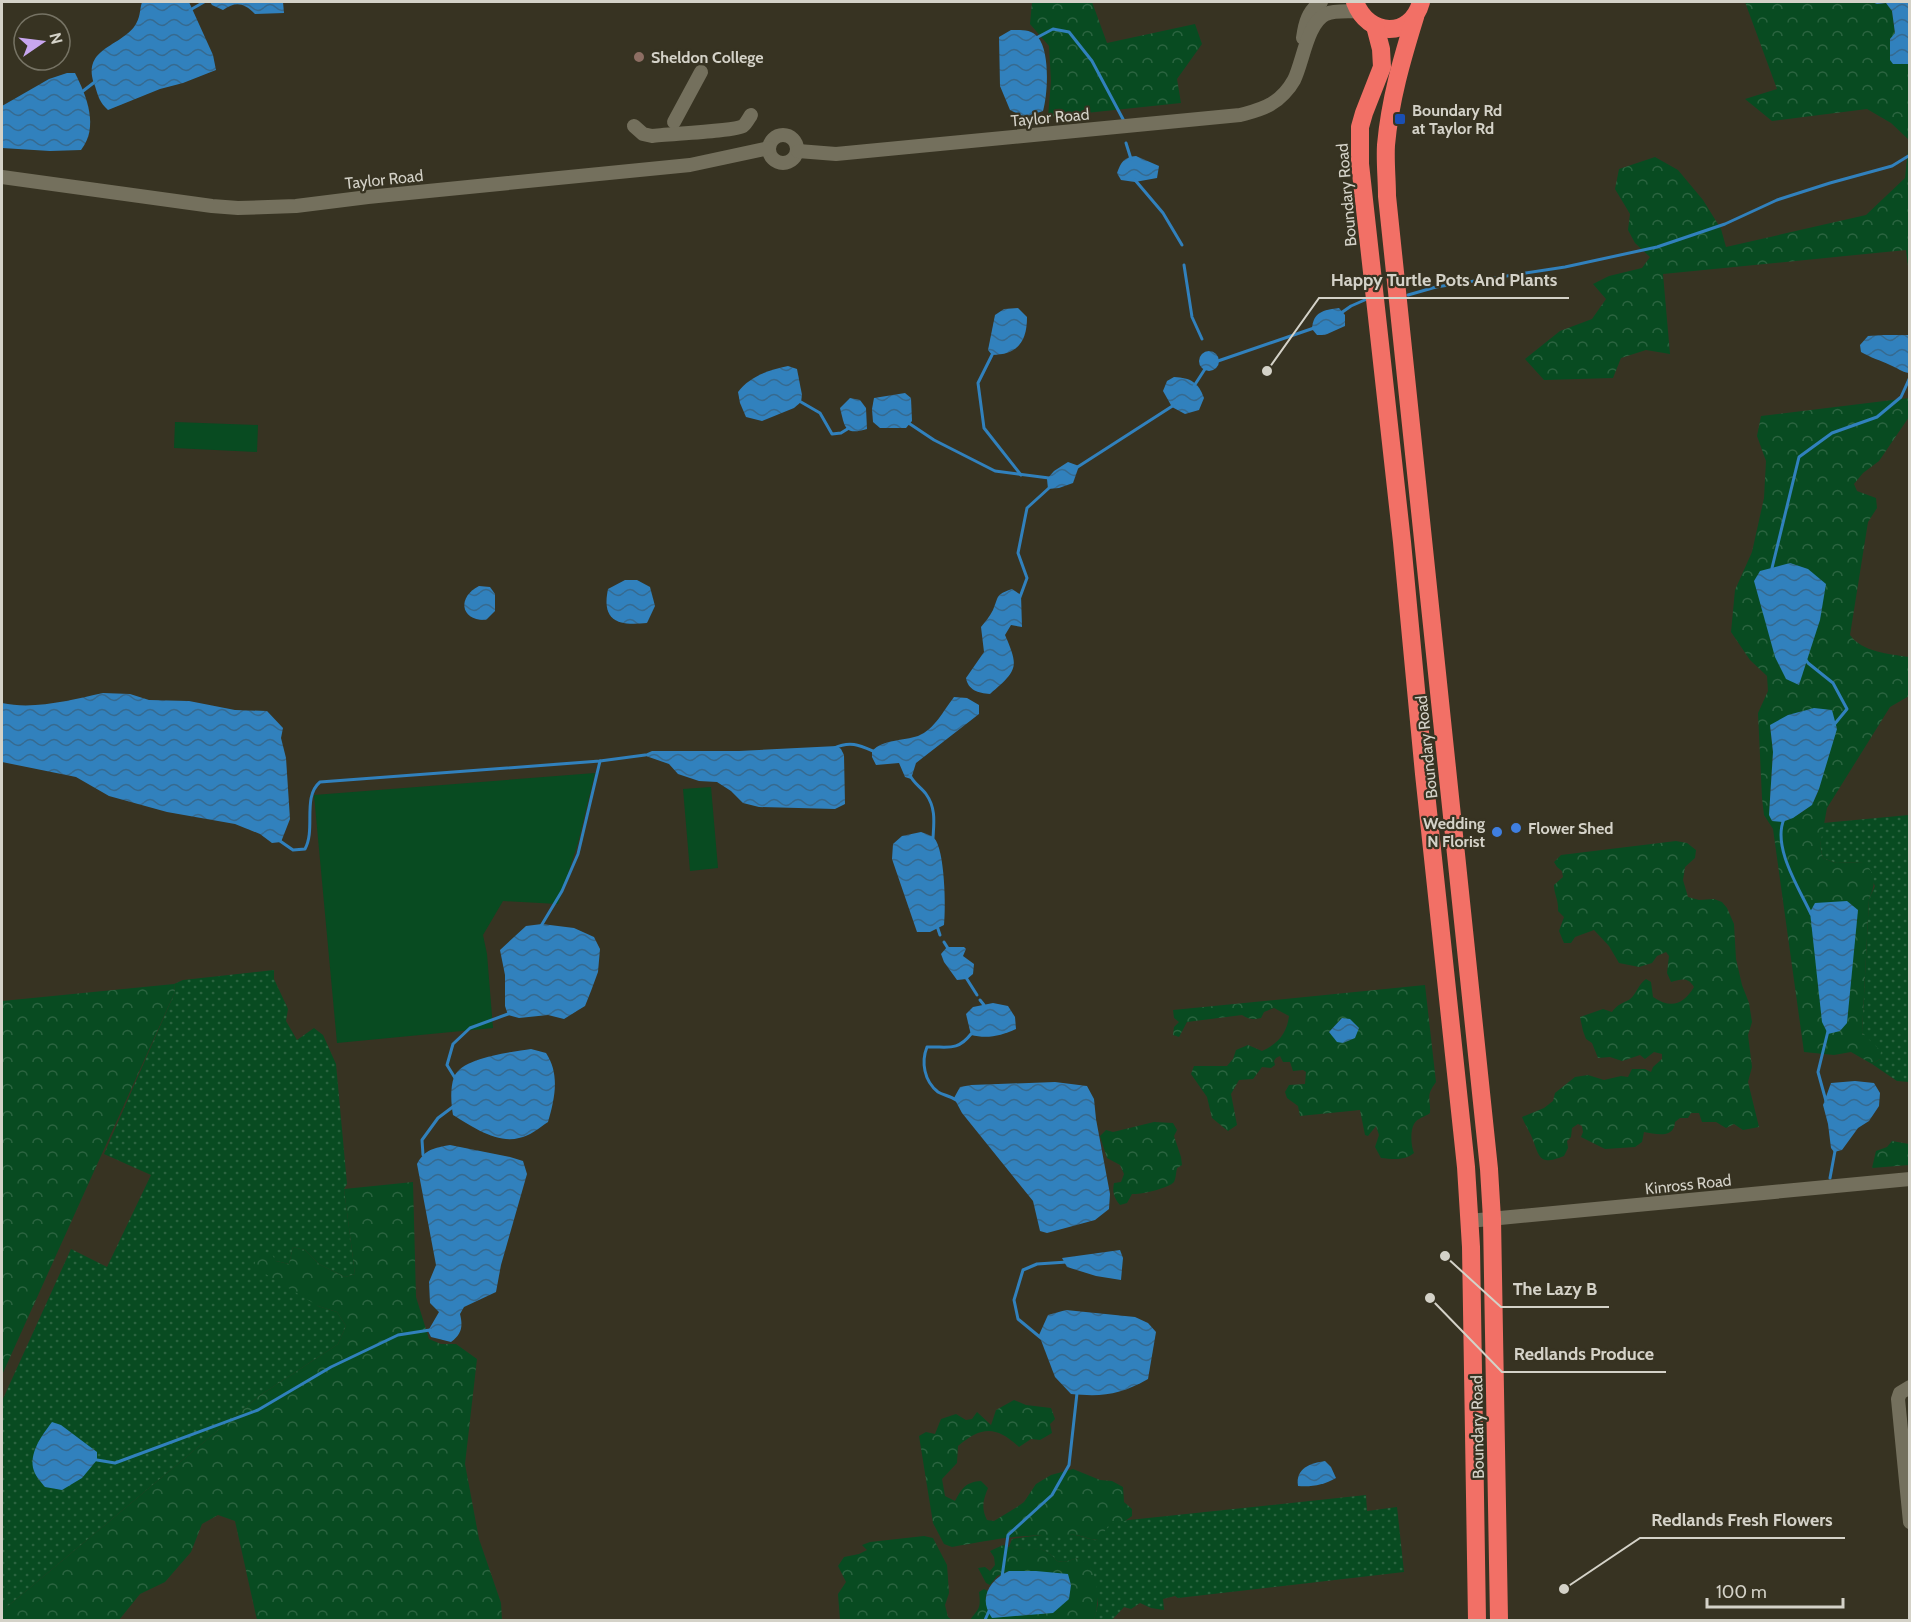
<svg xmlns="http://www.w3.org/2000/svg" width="1911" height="1622" font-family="Cabin,sans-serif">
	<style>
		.grass { fill: url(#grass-dots) }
		.forest { fill: url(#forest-crowns); fill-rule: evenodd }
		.garden { fill: #084b21 }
		.water { fill: url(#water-waves) }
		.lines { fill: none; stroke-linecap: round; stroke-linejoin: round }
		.stream { stroke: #3181bd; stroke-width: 3 }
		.minor { stroke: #74705d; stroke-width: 14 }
		.highway { stroke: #f27066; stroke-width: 18 }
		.education-dot { fill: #8d6e63; stroke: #373322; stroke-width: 2 }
		.transit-dot { fill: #1a4fb4; stroke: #373322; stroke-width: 2 }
		.shop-dot { fill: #3f7fe0; stroke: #373322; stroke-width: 2 }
		.labels { text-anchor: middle; stroke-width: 4.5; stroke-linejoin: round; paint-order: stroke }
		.poi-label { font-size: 16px; font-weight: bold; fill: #d4d2c8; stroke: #373322; text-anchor: start }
		.street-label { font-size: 16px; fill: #d4d2c8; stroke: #373322 }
		.leader { fill: none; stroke: #d4d2c8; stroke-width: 2 }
		.callout-dot { fill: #d4d2c8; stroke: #373322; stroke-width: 2 }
		.callout-label { font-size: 18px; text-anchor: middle; font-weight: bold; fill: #d4d2c8; stroke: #373322; stroke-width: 4.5; stroke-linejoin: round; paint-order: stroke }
	</style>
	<defs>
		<pattern id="grass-dots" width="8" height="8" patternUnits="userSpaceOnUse" patternTransform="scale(1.5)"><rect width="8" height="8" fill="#084b21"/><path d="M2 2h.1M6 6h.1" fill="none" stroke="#2b6440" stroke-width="1.8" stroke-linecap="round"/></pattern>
		<pattern id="forest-crowns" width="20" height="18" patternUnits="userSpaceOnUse" patternTransform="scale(1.5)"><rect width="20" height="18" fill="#084b21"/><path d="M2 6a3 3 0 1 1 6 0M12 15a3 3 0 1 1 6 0" fill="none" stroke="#2b6440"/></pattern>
		<pattern id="water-waves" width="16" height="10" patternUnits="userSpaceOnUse" patternTransform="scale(1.5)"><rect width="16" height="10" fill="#3181bd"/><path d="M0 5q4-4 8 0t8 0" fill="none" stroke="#366a90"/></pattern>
	</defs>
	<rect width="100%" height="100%" fill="#373322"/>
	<g class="grass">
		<path d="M1909 815V1082L1897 1081 1872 1064 1880 1059C1874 1042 1871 1045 1862 1033L1869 899 1875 886 1863 862 1836 863 1823 858 1820 846 1823 823Z"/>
		<path d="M274 970V979L288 1009 286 1021 297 1040 314 1028 323 1035 336 1064 347 1184 344 1189 355 1274 345 1277 319 1264 305 1250 293 1247 289 1264 276 1261 262 1252 318 1306 337 1312 346 1326 338 1344 259 1396 2 1611V1401L71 1249 107 1267 151 1175 104 1154 175 992 174 984 183 980Z"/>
		<path d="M1366 1495 1367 1511 1397 1507 1404 1572 1178 1598 1175 1596 1163 1599 1164 1610 1151 1608 1140 1603 1131 1609 1124 1607 1112 1620H1094L1098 1604 1094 1578 1078 1558 1064 1562 1057 1561C1041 1542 1030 1552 1009 1547L1012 1539C1032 1536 1055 1533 1075 1535 1083 1536 1090 1540 1098 1540L1110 1522Z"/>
	</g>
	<g class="forest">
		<path d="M1032 2H1092L1107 43 1195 24 1202 44 1177 79 1181 103 1048 117 1051 81 1049 46 1030 24Z"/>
		<path d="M1745 2H1872L1877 4 1886 3 1892 11 1895 34 1890 39 1894 64H1909V274L1906 250 1663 274 1670 354 1646 350 1621 358 1613 378 1544 380 1525 359 1560 331 1592 319 1606 299 1593 284 1609 276 1642 268 1650 257 1635 243 1628 230 1630 214 1615 189 1619 169 1655 157 1678 170 1703 200 1721 229 1726 247 1866 215 1905 178 1909 140 1891 123 1867 109 1772 121 1745 99 1777 89Z"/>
		<path d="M1909 398V417L1879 461 1863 473 1854 484 1857 491 1876 498 1877 508 1868 522 1850 635C1862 652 1889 654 1909 657V696L1890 707 1827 808 1820 846 1823 858 1836 863 1864 862C1876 874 1876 884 1869 899L1862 1033 1881 1051 1880 1059 1872 1064 1851 1052 1834 1055 1804 1052 1773 829 1764 815 1762 798 1758 713 1768 691 1767 676 1750 660 1731 632 1735 590 1752 552 1764 498 1766 461 1757 436 1761 416ZM1770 725 1826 759C1818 794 1819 808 1782 822L1769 815 1773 752Z"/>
		<path d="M1676 841 1687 843 1696 850 1695 858 1685 867 1683 880 1688 897 1699 900 1714 899 1722 902 1727 908 1734 924 1736 959 1742 985 1749 1003 1752 1022 1748 1035 1752 1067 1748 1082 1759 1127 1743 1130 1734 1124 1726 1128 1716 1122H1702L1699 1113H1691L1688 1118H1680L1675 1122C1674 1139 1656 1134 1644 1132L1642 1142 1635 1147 1605 1149 1581 1137 1583 1132 1582 1126 1578 1124 1572 1128 1571 1137 1567 1141 1568 1148 1564 1156C1541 1165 1540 1160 1533 1140 1530 1132 1525 1125 1522 1117L1544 1108 1553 1101 1555 1093 1575 1077 1588 1075 1604 1080 1621 1076 1628 1077 1632 1069H1645L1651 1072 1653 1067 1662 1059V1054L1654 1052 1645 1059 1640 1055 1622 1061 1610 1057 1598 1058 1592 1043 1586 1039 1583 1031 1580 1017 1603 1009 1612 1012C1620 1001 1628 1003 1633 996 1638 990 1639 984 1646 979L1651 982 1653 997C1671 1009 1683 1005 1694 987 1688 977 1682 979 1671 982L1667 973 1669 956 1666 952 1657 956 1652 963 1639 967 1619 963 1609 946 1594 930 1575 937 1571 943H1564L1559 931 1564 917 1558 911C1559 901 1554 894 1554 885L1563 877 1562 871 1557 867 1554 862 1561 855Z"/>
		<path d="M174 984 175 992 2 1375V1001Z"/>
		<path d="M1425 985 1436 1082C1425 1097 1431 1098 1430 1113 1425 1117 1417 1118 1414 1124 1410 1131 1411 1146 1414 1153 1405 1161 1392 1159 1381 1158L1375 1147 1379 1135 1376 1126 1368 1136 1365 1135 1360 1110 1300 1116 1298 1106 1287 1098 1285 1092 1289 1085 1305 1084 1306 1072 1303 1070 1293 1071 1290 1062H1283L1280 1056 1276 1058 1274 1061 1275 1065 1271 1068 1262 1067 1253 1079 1239 1080 1231 1094 1237 1125 1228 1131 1212 1118 1207 1097 1191 1074 1194 1066H1227L1233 1059 1236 1050 1248 1045 1262 1051C1278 1044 1287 1033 1289 1016L1274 1008 1264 1012 1261 1018C1253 1020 1248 1019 1242 1015L1187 1022 1179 1037 1173 1035 1174 1027 1179 1022 1174 1018 1173 1010ZM1342 1018 1343 1043 1329 1032Z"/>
		<path d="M1154 1122 1173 1123 1177 1130 1174 1136 1181 1157 1182 1165 1177 1168C1176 1172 1176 1178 1174 1182 1169 1188 1140 1195 1132 1194L1127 1203 1120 1205C1114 1198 1112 1192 1114 1183L1121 1182 1124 1174 1120 1165 1107 1158 1100 1136 1106 1130 1113 1132Z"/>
		<path d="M1892 1141 1909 1144V1165L1872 1168 1876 1151 1887 1147Z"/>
		<path d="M413 1182 416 1297 429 1339 441 1344H456L477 1359 465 1464 479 1539 501 1603 502 1620H257L235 1521 218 1515 202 1524 191 1552 165 1582 140 1594 119 1620H2V1611L259 1396 338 1344 346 1326 337 1312 318 1306 254 1267 256 1258 261 1252 271 1253 276 1261 289 1264 293 1247 305 1250 319 1264 345 1277 355 1274 344 1189Z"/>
		<path d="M1014 1400 1026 1405 1051 1408 1055 1419 1050 1424 1052 1433 1040 1440 1031 1439 1019 1447C996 1426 982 1426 958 1446L957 1463 942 1479 945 1496 955 1501C962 1488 966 1482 981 1481L988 1488C983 1500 981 1508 987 1520L994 1521 1017 1507 1024 1502 1036 1484 1051 1475 1073 1469 1100 1480 1112 1481 1123 1487 1124 1502 1132 1509V1516L1125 1521 1110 1523 1099 1540C1090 1540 1084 1536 1076 1535 1069 1534 1061 1536 1053 1536 1022 1533 983 1542 952 1547L944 1544 933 1523 919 1436 926 1432 935 1434 941 1419 956 1414 966 1420 972 1419 977 1412 991 1425 996 1410Z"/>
		<path d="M924 1536 933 1538 947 1565 949 1593 945 1605 948 1617 952 1620H840L838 1594 846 1582 838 1566 844 1557 859 1554 867 1550 862 1545 870 1542Z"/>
		<path d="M1003 1545C1025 1554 1039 1539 1057 1561L1064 1562 1078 1558C1082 1560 1087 1563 1090 1567 1099 1580 1099 1606 1094 1620H970C979 1608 981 1609 979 1592L984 1589 988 1591 985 1599 1009 1571 997 1576 990 1585 986 1583 978 1568 985 1567 990 1571 995 1565 994 1557 990 1551Z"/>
	</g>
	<g class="garden">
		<path d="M175 422 258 425 257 452 174 448Z"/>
		<path d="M595 773 578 843 558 904 503 901 483 935 487 954 493 1028 337 1043 314 795Z"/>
		<path d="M711 787 718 868 690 871 683 789Z"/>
	</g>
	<g class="water">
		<path d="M142 2H189L213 55 216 70 183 83 160 89 108 110C100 103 98 96 95 86 81 49 117 48 134 27 141 17 139 12 142 2Z"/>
		<path d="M210 2H283L284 13 255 14C244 3 236 1 223 10L212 5Z"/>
		<path d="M1872 2H1909V64H1893L1890 60V39L1895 33 1892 11 1886 3 1877 4Z"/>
		<path d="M1011 30C1021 30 1031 29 1038 37 1050 52 1048 93 1043 111L1024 117 1010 110 1000 86 999 37Z"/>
		<path d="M67 73H75C87 97 99 127 81 150L50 151 2 148V106L49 79Z"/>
		<path d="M1136 156 1159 166 1157 178 1135 182 1121 180 1117 173C1121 162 1124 157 1136 156Z"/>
		<path d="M1018 308 1027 317C1027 341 1018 355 992 355L988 350 995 315 1004 309Z"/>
		<path d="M1339 308 1345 315V326L1325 335H1317L1312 329C1313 312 1323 310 1339 308Z"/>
		<path d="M1883 335H1909V373C1901 372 1898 368 1890 365 1880 360 1871 358 1861 352L1860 345 1868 336Z"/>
		<circle cx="1209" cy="361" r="10"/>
		<path d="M788 366 797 369 802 395 801 402 794 408 762 421 746 417 740 403 738 392C750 376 769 370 788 366Z"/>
		<path d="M1174 377C1191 378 1198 382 1204 398L1199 410 1185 414 1172 407 1163 391 1167 381Z"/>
		<path d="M905 393 911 398 912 421 906 428H880L873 422 872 409 874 398Z"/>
		<path d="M850 398 860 400 866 408 867 429C844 436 845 427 840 408Z"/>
		<path d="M1068 462 1079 466 1073 483 1059 488 1048 489 1047 479 1054 471Z"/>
		<path d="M1790 563 1808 569 1826 584 1820 620 1799 685 1786 679 1775 657 1754 581 1760 571Z"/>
		<path d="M625 580H637L650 587 655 606 647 623C619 626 601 622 608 589Z"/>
		<path d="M479 586 490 587 495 594V611L486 620C460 621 457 597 479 586Z"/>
		<path d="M1012 589 1021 595 1022 627 1011 625 1005 635C1019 667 1018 670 990 694 978 693 968 690 966 678L984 652 981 627C985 622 990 616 993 610 999 596 995 595 1012 589Z"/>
		<path d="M103 693 130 694 149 700 189 701 235 710 267 711 283 728 281 738 286 758 290 819 281 842 272 843 260 834 235 824 167 812 109 796 76 777 2 762V703C34 710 71 700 103 693Z"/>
		<path d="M954 697 967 698 979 705V714L916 763 911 779 905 777 899 763 876 765 872 757V751C884 739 903 741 918 736 935 729 943 711 954 697Z"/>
		<path d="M1814 708 1832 710 1837 729 1819 789 1812 805 1793 818 1782 822 1772 821 1769 815 1773 752 1770 725 1788 715Z"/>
		<path d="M837 746 841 749 844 755 845 804 835 809 759 807 743 803 731 791 717 782 699 781 678 774 669 764 643 755 652 751H739Z"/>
		<path d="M921 832C926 834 931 835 934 838 945 849 946 909 944 925L930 932H917L892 859 893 844 902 836Z"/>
		<path d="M1847 901 1858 910 1847 1023 1840 1031 1828 1034 1822 1022 1810 912 1815 903Z"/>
		<path d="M542 924 574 928 594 937 600 949 598 972 591 991 585 1006 564 1019 548 1015 519 1018 508 1015 505 1006V975L500 950 526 926Z"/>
		<path d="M947 947H964L966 949 963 956 974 964 973 974 967 979 957 980 944 962 941 954Z"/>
		<path d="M993 1003 1008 1006 1015 1017 1016 1029C1001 1036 987 1039 971 1035L966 1014 973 1007Z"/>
		<path d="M1342 1018 1350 1019 1359 1028 1355 1038 1343 1043 1337 1042 1329 1032Z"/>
		<path d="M531 1049 546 1053C560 1074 555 1098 548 1122 539 1128 530 1136 519 1138 497 1144 471 1126 453 1115 451 1103 450 1088 454 1077 462 1057 512 1052 531 1049Z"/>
		<path d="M1855 1081 1874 1083 1880 1093 1879 1106 1869 1121 1858 1128 1842 1150 1834 1152 1831 1148 1828 1124 1823 1105 1831 1083Z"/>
		<path d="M1055 1082 1087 1086 1094 1099 1096 1119 1110 1194 1109 1209 1095 1220 1047 1233 1040 1231 1033 1201 962 1113 954 1098 960 1087 971 1085Z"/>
		<path d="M450 1145 510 1157 523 1161 527 1174 501 1265 496 1292 464 1307 460 1314C463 1326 462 1334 451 1342L431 1337 428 1331 439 1312 430 1303 429 1282 436 1265 417 1164C425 1149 434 1148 450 1145Z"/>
		<path d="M1120 1250 1123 1258 1121 1280 1096 1276 1067 1267 1062 1258Z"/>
		<path d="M1066 1310 1135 1317 1148 1323 1156 1332 1148 1379C1120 1395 1102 1397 1071 1394L1055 1377 1039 1335 1048 1315Z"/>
		<path d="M52 1422 61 1425 97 1452V1460L82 1478 62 1490 45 1487C42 1483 36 1477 34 1471 28 1454 42 1435 52 1422Z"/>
		<path d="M1325 1461 1331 1467 1336 1478C1324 1485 1312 1487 1298 1486 1295 1468 1311 1463 1325 1461Z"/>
		<path d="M1009 1571H1036L1068 1574 1071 1585 1069 1599 1053 1613 992 1618C978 1599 989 1580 1009 1571Z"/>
	</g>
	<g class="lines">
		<g class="stream">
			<path d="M190 10 204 2"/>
			<path d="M1038 37 1053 29 1069 32 1092 61 1124 121"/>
			<path d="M83 91 96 81"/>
			<path d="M1126 143 1131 159"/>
			<path d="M1135 180 1163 213 1182 245"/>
			<path d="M1184 265 1192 317 1202 339"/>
			<path d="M1408 295 1436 287 1565 267 1657 247 1725 224 1777 200 1830 183 1892 166 1910 155"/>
			<path d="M1341 313 1351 306 1367 299"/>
			<path d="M992 355 978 383 984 428 1021 475"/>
			<path d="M1215 362 1314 328"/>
			<path d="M1194 386 1205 369"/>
			<path d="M801 402 820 413 832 434 841 433 849 428"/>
			<path d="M907 422 934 440 995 471 1049 478"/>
			<path d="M1076 468 1174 405"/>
			<path d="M1774 572 1772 568 1799 457 1832 433 1877 417 1901 397 1910 377"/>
			<path d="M1020 597 1027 578 1018 553 1027 508 1049 488"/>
			<path d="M1806 660 1808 663 1833 683 1847 709 1833 726"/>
			<path d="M834 748C850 741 859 745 873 751"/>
			<path d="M910 775C913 783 921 787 926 794 936 808 934 822 933 838"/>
			<path d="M1784 819C1772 847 1799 888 1811 914"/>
			<path d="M280 841 293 850 305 849C316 829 302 797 320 782L600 761 645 755"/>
			<path d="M541 926 562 891 578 854 600 761"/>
			<path d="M937 926 940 935"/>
			<path d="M944 942 949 950"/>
			<path d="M965 976 977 995"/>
			<path d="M980 1000 984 1005 982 1009"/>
			<path d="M455 1078 447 1065 453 1044 470 1028 508 1014"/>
			<path d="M956 1100C950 1096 943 1095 938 1092 924 1081 921 1062 927 1047 947 1046 957 1052 971 1034"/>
			<path d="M1826 1101 1818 1072 1828 1031"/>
			<path d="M423 1155 422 1140 438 1118 454 1106"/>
			<path d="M1830 1178 1835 1151"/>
			<path d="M1041 1338 1018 1319 1014 1300 1023 1270 1037 1264 1067 1262"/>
			<path d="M97 1460 115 1463 258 1410 331 1367 398 1335 430 1330"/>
			<path d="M1002 1577 1008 1535 1052 1495 1069 1465 1077 1393"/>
			<path d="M985 1620 989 1611"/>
		</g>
		<g class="minor">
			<path d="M1303 38C1305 23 1308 11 1321 2"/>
			<path d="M674 122 701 72"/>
			<path d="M634 126 643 134 652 136C666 134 736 131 743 126 746 124 749 118 751 115"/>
			<circle cx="783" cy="149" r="14"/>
			<path d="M798 151 836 154 1240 115C1251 112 1261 110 1271 104 1280 99 1289 89 1294 80 1303 62 1307 23 1326 14 1335 10 1349 12 1359 11"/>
			<path d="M2 177 212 206 238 208 296 206 368 197 690 165 769 148"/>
			<path d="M1469 1221 1910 1179"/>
			<path d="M1910 1387 1900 1393 1898 1399 1910 1522"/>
		</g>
		<g class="highway">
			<path d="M1355 2C1368 37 1411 39 1421 2"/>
			<path d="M1415 17C1402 59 1390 100 1386 145 1385 162 1387 179 1387 196L1489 1169 1492 1219 1499 1620"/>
			<path d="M1375 26 1381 49 1382 67 1364 113 1360 127V164L1402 542 1424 774 1466 1167 1471 1247 1477 1620"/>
		</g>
	</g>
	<circle class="education-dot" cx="639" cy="57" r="6"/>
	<rect class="transit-dot" x="1394" y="113" width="12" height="12" rx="3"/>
	<g class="shop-dot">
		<circle cx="1516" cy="828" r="6"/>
		<circle cx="1497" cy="832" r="6"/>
	</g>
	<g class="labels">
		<g class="poi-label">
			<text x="651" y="63">Sheldon College</text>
			<text x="1412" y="116">Boundary Rd<tspan x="1412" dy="18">at Taylor Rd</tspan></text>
			<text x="1485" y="829" text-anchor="end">Wedding<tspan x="1485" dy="18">N Florist</tspan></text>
			<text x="1528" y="834">Flower Shed</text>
		</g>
		<g class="street-label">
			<text transform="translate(1050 117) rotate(-5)" y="6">Taylor Road</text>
			<text transform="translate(384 179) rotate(-6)" y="6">Taylor Road</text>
			<text transform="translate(1346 195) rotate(-95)" y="6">Boundary Road</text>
			<text transform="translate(1426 747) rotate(-96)" y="6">Boundary Road</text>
			<text transform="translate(1688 1184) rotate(-6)" y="6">Kinross Road</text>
			<text transform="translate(1477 1427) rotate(-91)" y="6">Boundary Road</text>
		</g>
	</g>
	<path class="leader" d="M1267 371L1319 298H1569M1445 1256L1501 1307H1609M1430 1298L1502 1372H1666M1564 1589L1640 1538H1845"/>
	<g class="callout-dot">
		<circle cx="1267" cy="371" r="6"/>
		<circle cx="1445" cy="1256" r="6"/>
		<circle cx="1430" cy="1298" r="6"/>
		<circle cx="1564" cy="1589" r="6"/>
	</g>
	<g class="callout-label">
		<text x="1444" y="286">Happy Turtle Pots And Plants</text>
		<text x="1555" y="1295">The Lazy B</text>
		<text x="1584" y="1360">Redlands Produce</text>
		<text x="1742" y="1526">Redlands Fresh Flowers</text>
	</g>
	<rect width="1911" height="1622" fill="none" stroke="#d4d2c8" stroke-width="6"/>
	<g transform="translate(42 42) rotate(76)"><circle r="28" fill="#373322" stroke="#767364" stroke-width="1.5"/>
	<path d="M0-4.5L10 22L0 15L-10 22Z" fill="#c8a6ef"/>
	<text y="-9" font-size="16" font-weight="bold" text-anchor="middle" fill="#d4d2c8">N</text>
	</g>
	<path d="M1707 1598v9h136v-9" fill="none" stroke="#d4d2c8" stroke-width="3"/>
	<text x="1716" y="1598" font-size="18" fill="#d4d2c8" stroke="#373322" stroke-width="4.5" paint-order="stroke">100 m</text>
</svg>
